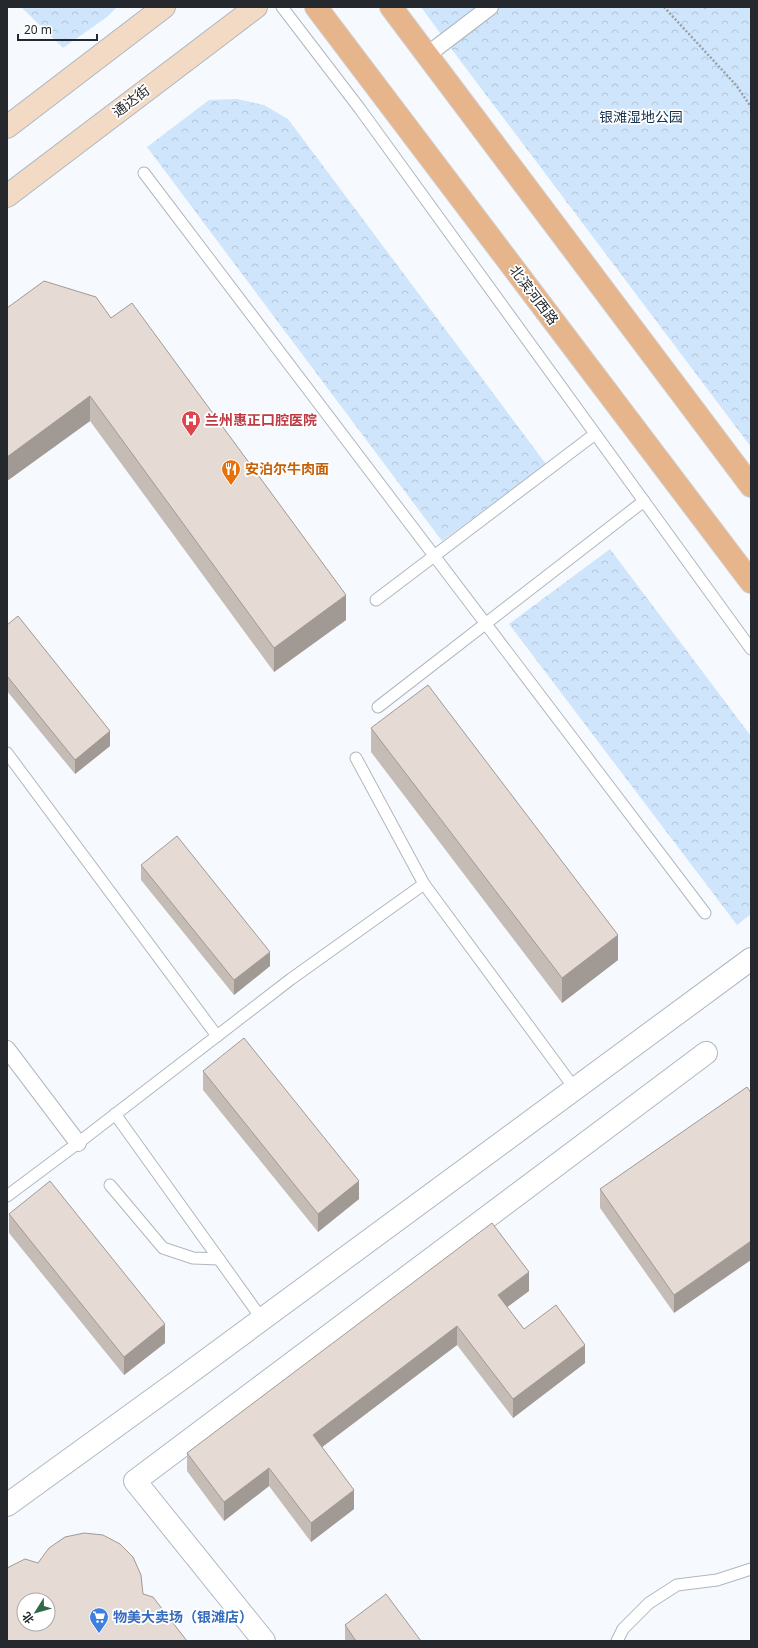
<svg xmlns="http://www.w3.org/2000/svg" width="758" height="1648" font-family="'Noto Sans','Noto Sans SC',sans-serif">
	<style>
		.park { fill: url(#park-crowns) }
		.lines { fill: none; stroke-linecap: round; stroke-linejoin: round }
		.service-casing { stroke: #afb7c0; stroke-width: 13 }
		.pedestrian-casing { stroke: #afb7c0; stroke-width: 18 }
		.minor-casing { stroke: #afb7c0; stroke-width: 24 }
		.secondary-casing { stroke: #afb7c0; stroke-width: 24 }
		.primary-casing { stroke: #d3d4d5; stroke-width: 24 }
		.path { stroke: #9c9fa3; stroke-width: 2.5; stroke-dasharray: 2 2; stroke-linecap: butt }
		.service { stroke: #fff; stroke-width: 11 }
		.pedestrian { stroke: #fff; stroke-width: 16 }
		.minor { stroke: #fff; stroke-width: 22 }
		.secondary { stroke: #f3dac5; stroke-width: 22 }
		.primary { stroke: #e6b58b; stroke-width: 22 }
		.wall { fill: #c6bcb6 }
		.shaded-wall { fill: #a19994 }
		.building { fill: #e6dbd4; stroke: #a19994; fill-rule: evenodd }
		.labels { text-anchor: middle; stroke-width: 3.5; stroke-linejoin: round; paint-order: stroke }
		.street-label { font-size: 14px; fill: #25282c; stroke: #fff }
		.park-label { font-size: 14px; fill: #14324d; stroke: #fff }
		.health-label { font-size: 14px; font-weight: bold; fill: #be3a42; stroke: #fff; text-anchor: start }
		.food-label { font-size: 14px; font-weight: bold; fill: #c56008; stroke: #fff; text-anchor: start }
		.shop-label { font-size: 14px; font-weight: bold; fill: #366cbe; stroke: #fff; text-anchor: start }
	</style>
	<defs>
		<pattern id="park-crowns" width="20" height="18" patternUnits="userSpaceOnUse"><rect width="20" height="18" fill="#cfe5fc"/><path d="M2 6a3 3 0 1 1 6 0M12 15a3 3 0 1 1 6 0" fill="none" stroke="#b2c4d8"/></pattern>
	</defs>
	<rect width="100%" height="100%" fill="#f6fafe"/>
	<g class="park">
		<path d="M21 7H117L107 17 63 48Z"/>
		<path d="M421 7H751V447L459 59Z"/>
		<path d="M237 99 264 105 288 119 546 464 442 541 147 147 209 100Z"/>
		<path d="M610 549 751 736V914L737 925 509 624Z"/>
	</g>
	<g class="lines">
		<defs>
			<g id="service">
				<path d="M282 7 360 109 751 649"/>
				<path d="M144 173 705 913"/>
				<path d="M376 600 595 434"/>
				<path d="M378 707 644 501"/>
				<path d="M7 753 217 1036"/>
				<path d="M424 884 575 1089"/>
				<path d="M115 1114 262 1319"/>
				<path d="M110 1185 163 1248 193 1258 219 1259"/>
				<path d="M7 1196 78 1143 291 979 424 884 356 758"/>
				<path d="M617 1641 623 1629 649 1603 677 1585 717 1580 751 1569"/>
			</g>
			<g id="pedestrian">
				<path d="M427 55 490 7"/>
				<path d="M7 1049 78 1143"/>
			</g>
			<g id="minor">
				<path d="M7 1505 181 1379 751 959"/>
				<path d="M264 1641 135 1481 706 1053"/>
			</g>
			<g id="secondary">
				<path d="M7 127 164 7"/>
				<path d="M7 196 256 7"/>
			</g>
			<g id="primary">
				<path d="M316 7 751 582"/>
				<path d="M391 7 751 486"/>
			</g>
		</defs>
		<use href="#service" class="service-casing"/>
		<use href="#pedestrian" class="pedestrian-casing"/>
		<use href="#minor" class="minor-casing"/>
		<use href="#secondary" class="secondary-casing"/>
		<use href="#primary" class="primary-casing"/>
		<g class="path">
			<path d="M664 7 736 85 751 107"/>
			<path d="M705 7 706 8"/>
		</g>
		<use href="#service" class="service"/>
		<use href="#pedestrian" class="pedestrian"/>
		<use href="#minor" class="minor"/>
		<use href="#secondary" class="secondary"/>
		<use href="#primary" class="primary"/>
	</g>
	<g class="wall">
		<path d="M7 308 111 318 346 620 274 672 90 421 7 481Z"/>
		<path d="M7 625 110 746 75 774 7 691Z"/>
		<path d="M371 728 618 960 562 1003 371 752Z"/>
		<path d="M141 865 270 966 234 995 141 880Z"/>
		<path d="M203 1071 359 1199 318 1232 203 1090Z"/>
		<path d="M751 1093 674 1313 600 1208V1189Z"/>
		<path d="M9 1214 165 1343 124 1375 9 1233Z"/>
		<path d="M529 1291 507 1307 524 1329 585 1363 513 1418 457 1345 322 1447 354 1509 311 1542 269 1486 224 1521 187 1471V1453Z"/>
		<path d="M345 1625 421 1641H345Z"/>
	</g>
	<g class="shaded-wall">
		<path d="M90 396V421L7 481V457Z"/>
		<path d="M346 595V620L274 672V648Z"/>
		<path d="M110 731V746L75 774V760Z"/>
		<path d="M618 935V960L562 1003V978Z"/>
		<path d="M270 952V966L234 995V980Z"/>
		<path d="M359 1181V1199L318 1232V1214Z"/>
		<path d="M751 1241V1260L674 1313V1295Z"/>
		<path d="M529 1272V1291L498 1314V1295Z"/>
		<path d="M165 1324V1343L124 1375V1357Z"/>
		<path d="M457 1326V1345L313 1454V1435Z"/>
		<path d="M585 1345V1363L513 1418V1399Z"/>
		<path d="M269 1468V1486L224 1521V1502Z"/>
		<path d="M354 1490V1509L311 1542V1523Z"/>
	</g>
	<g class="building">
		<path d="M44 281 96 297 111 318 132 303 346 595 274 648 90 396 7 457V308Z"/>
		<path d="M18 616 110 731 75 760 7 676V625Z"/>
		<path d="M428 685 618 935 562 978 371 728Z"/>
		<path d="M177 836 270 952 234 980 141 865Z"/>
		<path d="M244 1038 359 1181 318 1214 203 1071Z"/>
		<path d="M747 1087 751 1093V1241L674 1295 600 1189Z"/>
		<path d="M50 1181 165 1324 124 1357 9 1214Z"/>
		<path d="M492 1223 529 1272 498 1295 524 1329 556 1305 585 1345 513 1399 457 1326 313 1435 354 1490 311 1523 269 1468 224 1502 187 1453Z"/>
		<path d="M84 1533 103 1535 120 1544 133 1557 141 1575 143 1594 153 1597 187 1641H7V1568L25 1559 38 1563 49 1548 65 1537ZM24 1600H48V1624H24Z"/>
		<path d="M386 1594 421 1641H356L345 1625Z"/>
	</g>
	<defs>
		<symbol id="hospital-pin" viewBox="-11 -11 22 30"><path d="M0 17L-7.5 6A9.5 9.5 0 1 1 7.5 6Z" fill="#e0444e" stroke="#fff"/><path d="M-5-5h3v3.5h4V-5h3V5h-3V1.5h-4V5h-3Z" fill="#fff"/></symbol>
		<symbol id="restaurant-pin" viewBox="-11 -11 22 30"><path d="M0 17L-7.5 6A9.5 9.5 0 1 1 7.5 6Z" fill="#e8710a" stroke="#fff"/><path d="M-5-6h1v4h1v-4h1v4h1v-4h1v5L-1.5 .5V6h-2V.5L-5-1ZM5-6V6H3V1.5H1.5Q1.5-4 5-6Z" fill="#fff"/></symbol>
		<symbol id="supermarket-pin" viewBox="-11 -11 22 30"><path d="M0 17L-7.5 6A9.5 9.5 0 1 1 7.5 6Z" fill="#3f7fe0" stroke="#fff"/><path d="M-6-5.5h2.5l.6 2H6L4.5 2H-2.5L-4.4-4H-6ZM-1.5 3.2a1.3 1.3 0 1 0 .1 0ZM3 3.2a1.3 1.3 0 1 0 .1 0Z" fill="#fff"/></symbol>
	</defs>
	<g fill-rule="evenodd">
		<use href="#hospital-pin" x="180" y="409" width="22" height="30"/>
		<use href="#restaurant-pin" x="220" y="458" width="22" height="30"/>
		<use href="#supermarket-pin" x="88" y="1606" width="22" height="30"/>
	</g>
	<g class="labels">
		<g class="street-label">
			<text transform="translate(131 101) rotate(-37)" y="5">通达街</text>
			<text transform="translate(534 295) rotate(53)" y="5">北滨河西路</text>
		</g>
		<g class="park-label">
			<text x="641" y="122">银滩湿地公园</text>
		</g>
		<g class="health-label">
			<text x="205" y="425">兰州惠正口腔医院</text>
		</g>
		<g class="food-label">
			<text x="245" y="474">安泊尔牛肉面</text>
		</g>
		<g class="shop-label">
			<text x="113" y="1622">物美大卖场（银滩店）</text>
		</g>
	</g>
	<rect width="758" height="1648" fill="none" stroke="#25282c" stroke-width="16"/>
	<g transform="translate(36 1612) rotate(233)"><circle r="19" fill="#ffffff" stroke="#a8a9ab"/>
	<path d="M0-3L7 15L0 10L-7 15Z" fill="#33684d"/>
	<text y="-6" font-size="11" font-weight="bold" text-anchor="middle" fill="#25282c">北</text>
	</g>
	<path d="M18 34v6h79v-6" fill="none" stroke="#25282c" stroke-width="2"/>
	<text x="24" y="34" font-size="12" fill="#25282c" stroke="#ffffff" stroke-width="3" paint-order="stroke">20 m</text>
</svg>
